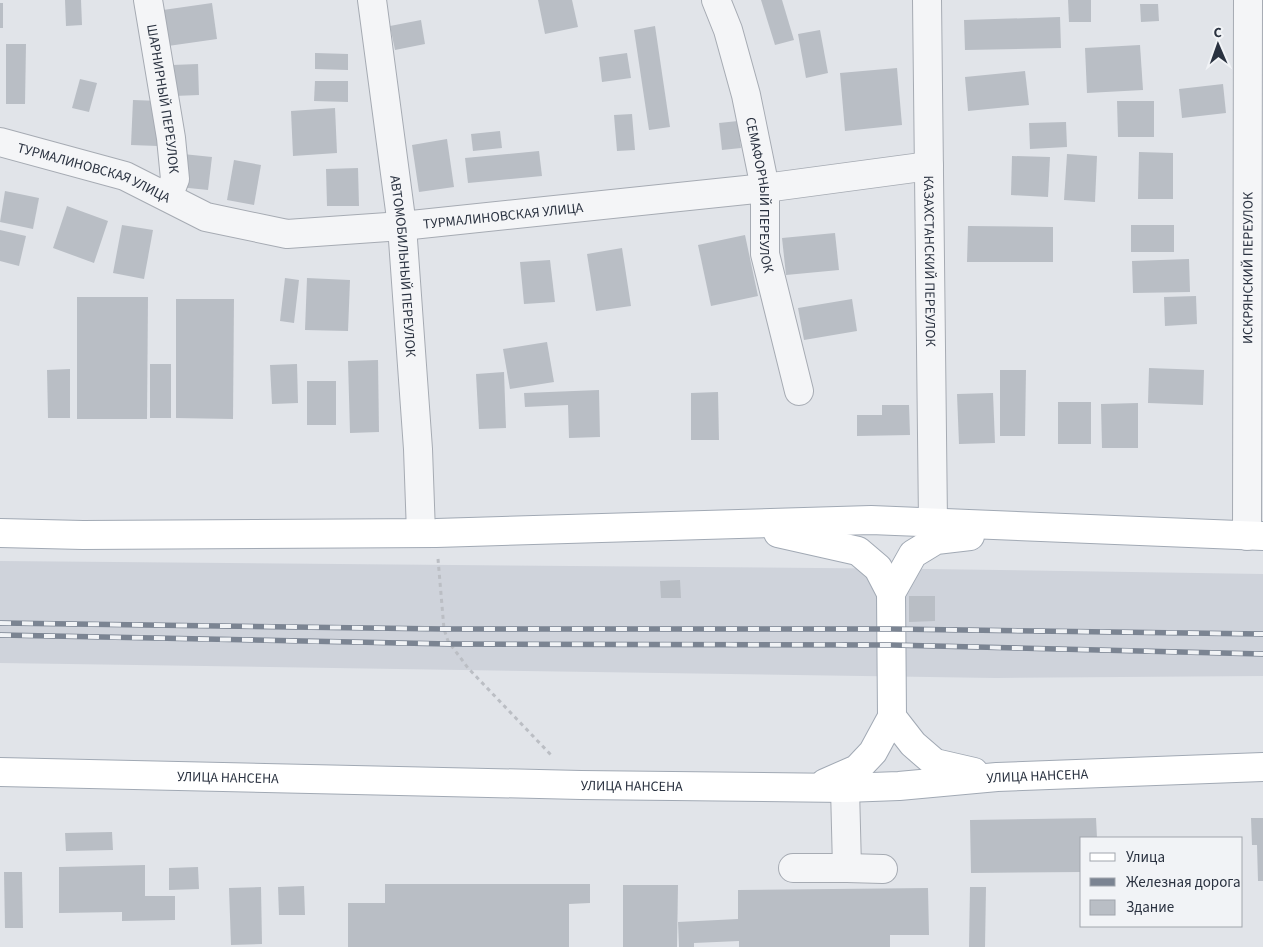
<svg xmlns="http://www.w3.org/2000/svg" width="1263" height="947" font-family="'Source Sans 3',sans-serif">
	<style>
		.built { fill: #cfd3db }
		.building { fill: #b9bec5 }
		.lines { fill: none; stroke-linecap: round; stroke-linejoin: round }
		.minor-casing { stroke: #a6abb3; stroke-width: 30 }
		.major-casing { stroke: #a1a9b4; stroke-width: 30 }
		.path { stroke: #bbbec4; stroke-width: 3; stroke-dasharray: 4 4; stroke-linecap: butt }
		.minor { stroke: #f4f5f7; stroke-width: 28 }
		.major { stroke: #fff; stroke-width: 28 }
		.rail-casing { stroke: #7b8492; stroke-width: 5.5 }
		.rail { stroke: #f1f3f6; stroke-width: 4; stroke-dasharray: 11; stroke-linecap: butt }
		.labels { text-anchor: middle; stroke-width: 4; stroke-linejoin: round; paint-order: stroke }
		.street-label { font-size: 14px; fill: #2a3240; stroke: #f1f3f6 }
	</style>
	<rect width="100%" height="100%" fill="#e1e4e9"/>
	<path class="built" d="M0 561 927 569 1263 574V676L996 678 0 663Z"/>
	<g class="building">
		<path d="M65 0H81L82 25 66 26Z"/>
		<path d="M538 0H572L578 27 545 34Z"/>
		<path d="M761 0H782L794 40 775 45Z"/>
		<path d="M1068 0H1091V22H1069Z"/>
		<rect x="0" y="3" width="3" height="25"/>
		<path d="M212 3 217 39 168 46 163 10Z"/>
		<path d="M1140 4H1158L1159 21 1141 22Z"/>
		<path d="M1060 17 1061 48 965 50 964 20Z"/>
		<path d="M421 20 425 44 395 50 390 26Z"/>
		<path d="M655 26 670 127 649 130 634 30Z"/>
		<path d="M820 30 828 73 806 78 798 34Z"/>
		<path d="M6 44H26L25 104H6Z"/>
		<path d="M1140 45 1143 90 1087 93 1085 48Z"/>
		<path d="M315 53 348 54V70L315 69Z"/>
		<path d="M627 53 631 78 602 82 599 57Z"/>
		<path d="M198 64 199 95 174 96 172 65Z"/>
		<path d="M897 68 902 125 845 131 840 73Z"/>
		<path d="M1025 71 1029 105 968 111 965 77Z"/>
		<path d="M80 79 97 83 89 112 72 108Z"/>
		<path d="M315 81H348V102L314 101Z"/>
		<path d="M1223 84 1226 113 1182 118 1179 89Z"/>
		<path d="M133 100 160 101 158 146 131 145Z"/>
		<path d="M1117 101H1154V137H1118Z"/>
		<path d="M335 108 337 153 293 156 291 111Z"/>
		<path d="M632 114 635 150 617 151 614 115Z"/>
		<path d="M738 121 741 148 722 150 719 123Z"/>
		<path d="M1066 122 1067 147 1030 149 1029 123Z"/>
		<path d="M500 131 502 148 473 151 471 134Z"/>
		<path d="M447 139 454 187 419 192 412 145Z"/>
		<path d="M539 151 542 176 468 183 465 158Z"/>
		<path d="M1139 152 1173 153V199H1138Z"/>
		<path d="M183 154 212 157 208 190 179 187Z"/>
		<path d="M1067 154 1097 156 1095 202 1064 200Z"/>
		<path d="M1012 156 1050 157 1048 197 1011 195Z"/>
		<path d="M234 160 261 165 254 205 227 200Z"/>
		<path d="M358 168 359 206H327L326 169Z"/>
		<path d="M5 191 39 198 33 229 0 222Z"/>
		<path d="M67 206 108 221 94 263 53 248Z"/>
		<path d="M122 225 153 230 144 279 113 273Z"/>
		<rect x="1131" y="225" width="43" height="27"/>
		<path d="M968 226 1053 227V262H967Z"/>
		<path d="M0 230 26 236 19 266 0 261Z"/>
		<path d="M835 233 839 270 786 275 782 238Z"/>
		<path d="M745 235 758 296 711 306 698 245Z"/>
		<path d="M622 248 631 306 596 311 587 254Z"/>
		<path d="M1189 259 1190 292 1133 293 1132 261Z"/>
		<path d="M550 260 555 302 524 304 520 262Z"/>
		<path d="M285 278 299 280 294 323 280 321Z"/>
		<path d="M307 278 350 280 348 331 305 330Z"/>
		<path d="M1196 296 1197 324 1165 326 1164 297Z"/>
		<path d="M77 297H148L147 419H77Z"/>
		<path d="M176 299H234L233 419 176 418Z"/>
		<path d="M852 299 857 331 804 340 798 308Z"/>
		<path d="M547 342 554 382 510 389 503 349Z"/>
		<path d="M378 360 379 432 350 433 348 361Z"/>
		<rect x="150" y="364" width="21" height="54"/>
		<path d="M297 364 298 403 272 404 270 365Z"/>
		<path d="M1149 368 1204 370 1203 405 1148 403Z"/>
		<path d="M70 369V418H48L47 370Z"/>
		<path d="M1000 370H1026L1025 436H1000Z"/>
		<path d="M504 372 506 428 479 429 476 374Z"/>
		<rect x="307" y="381" width="29" height="44"/>
		<path d="M599 390 600 437 569 438 568 405 525 407 524 393Z"/>
		<path d="M718 392 719 440H691V393Z"/>
		<path d="M993 393 995 443 959 444 957 394Z"/>
		<rect x="1058" y="402" width="33" height="42"/>
		<path d="M1138 403V448H1102L1101 404Z"/>
		<path d="M882 405H909L910 435 857 436V415H882Z"/>
		<path d="M680 580 681 598H661L660 581Z"/>
		<path d="M909 596H935V621L909 622Z"/>
		<path d="M1096 818 1097 838H1082V872L971 873 970 820Z"/>
		<path d="M1251 818H1263V881H1258L1257 845H1252Z"/>
		<path d="M112 832 113 850 66 851 65 833Z"/>
		<path d="M145 865V896H175V920L122 921V912L59 913V867Z"/>
		<path d="M198 867 199 889 169 890V868Z"/>
		<path d="M4 872H22L23 928H5Z"/>
		<path d="M385 884H590V903L569 904V947H348V903H385Z"/>
		<path d="M623 885H678L677 947H623Z"/>
		<path d="M304 886 305 915H279L278 887Z"/>
		<path d="M261 887 262 944 231 945 229 888Z"/>
		<path d="M970 887H986L985 947H969Z"/>
		<path d="M928 888 929 935H890V947H739V941L694 943V947H679L678 922 738 919V890Z"/>
	</g>
	<g class="lines">
		<defs>
			<g id="minor">
				<path id="s1" d="M148 0 171 138 175 179 168 197"/>
				<path id="s2" d="M372 0 402 226 418 449 421 533"/>
				<path id="s3" d="M716 0 728 30 746 95 765 188V254L799 391"/>
				<path id="s4" d="M927 0 933 522"/>
				<path id="s5" d="M0 142 125 176 206 217 287 234 402 226 765 188 929 166"/>
				<path id="s6" d="M1247 536 1248 0"/>
				<path d="M793 868H847L845 788"/>
				<path d="M847 868 883 869"/>
			</g>
			<g id="major">
				<path d="M0 533 83 535 436 533 871 520 1263 536"/>
				<path d="M778 533 858 551 878 568 891 593 892 717 873 752 857 769 825 783"/>
				<path d="M891 593 913 554 936 540 970 536"/>
				<path d="M892 717 913 744 935 763 974 772"/>
				<path id="s7" d="M0 772 581 785 845 788 899 786 997 777 1263 767"/>
			</g>
		</defs>
		<use href="#minor" class="minor-casing"/>
		<use href="#major" class="major-casing"/>
		<path class="path" d="M438 559 444 629 448 641 468 668 552 756"/>
		<use href="#minor" class="minor"/>
		<use href="#major" class="major"/>
		<defs>
			<g id="rail">
				<path d="M0 623 444 629H892L1263 634"/>
				<path d="M0 635 450 644 892 645 1263 654"/>
			</g>
		</defs>
		<use href="#rail" class="rail-casing"/>
		<use href="#rail" class="rail"/>
	</g>
	<g class="labels">
		<g class="street-label">
			<text dy="5" stroke="none"><textPath href="#s1" startOffset="100">ШАРНИРНЫЙ ПЕРЕУЛОК</textPath></text>
			<text dy="5" stroke="none"><textPath href="#s5" startOffset="99">ТУРМАЛИНОВСКАЯ УЛИЦА</textPath></text>
			<text dy="5" stroke="none"><textPath href="#s3" startOffset="201">СЕМАФОРНЫЙ ПЕРЕУЛОК</textPath></text>
			<text dy="5" stroke="none"><textPath href="#s5" startOffset="520">ТУРМАЛИНОВСКАЯ УЛИЦА</textPath></text>
			<text dy="5" stroke="none"><textPath href="#s4" startOffset="261">КАЗАХСТАНСКИЙ ПЕРЕУЛОК</textPath></text>
			<text dy="5" stroke="none"><textPath href="#s2" startOffset="268">АВТОМОБИЛЬНЫЙ ПЕРЕУЛОК</textPath></text>
			<text dy="5" stroke="none"><textPath href="#s6" startOffset="268">ИСКРЯНСКИЙ ПЕРЕУЛОК</textPath></text>
			<text dy="5" stroke="none"><textPath href="#s7" startOffset="1038">УЛИЦА НАНСЕНА</textPath></text>
			<text dy="5" stroke="none"><textPath href="#s7" startOffset="228">УЛИЦА НАНСЕНА</textPath></text>
			<text dy="5" stroke="none"><textPath href="#s7" startOffset="632">УЛИЦА НАНСЕНА</textPath></text>
		</g>
	</g>
	<rect x="1080" y="837" width="162" height="90" fill="#f1f3f6" stroke="#a1a6ad"/>
	<rect x="1090" y="853" width="25" height="8" fill="#ffffff" stroke="#a1a6ad"/>
	<text x="1126" y="862" font-size="15" fill="#2a3240">Улица</text>
	<rect x="1090" y="878" width="25" height="8" fill="#7b8492" stroke="#a1a6ad"/>
	<text x="1126" y="887" font-size="15" fill="#2a3240">Железная дорога</text>
	<rect x="1090" y="900" width="25" height="15" fill="#b9bec5" stroke="#a1a6ad"/>
	<text x="1126" y="912" font-size="15" fill="#2a3240">Здание</text>
	<g transform="translate(1218 45) rotate(358)" stroke="#f1f3f6" stroke-width="4" paint-order="stroke">
	<path d="M0-4L9 19L0 12L-9 19Z" fill="#2a3240"/>
	<text y="-8" font-size="14" font-weight="bold" text-anchor="middle" fill="#2a3240">С</text>
	</g>
</svg>
